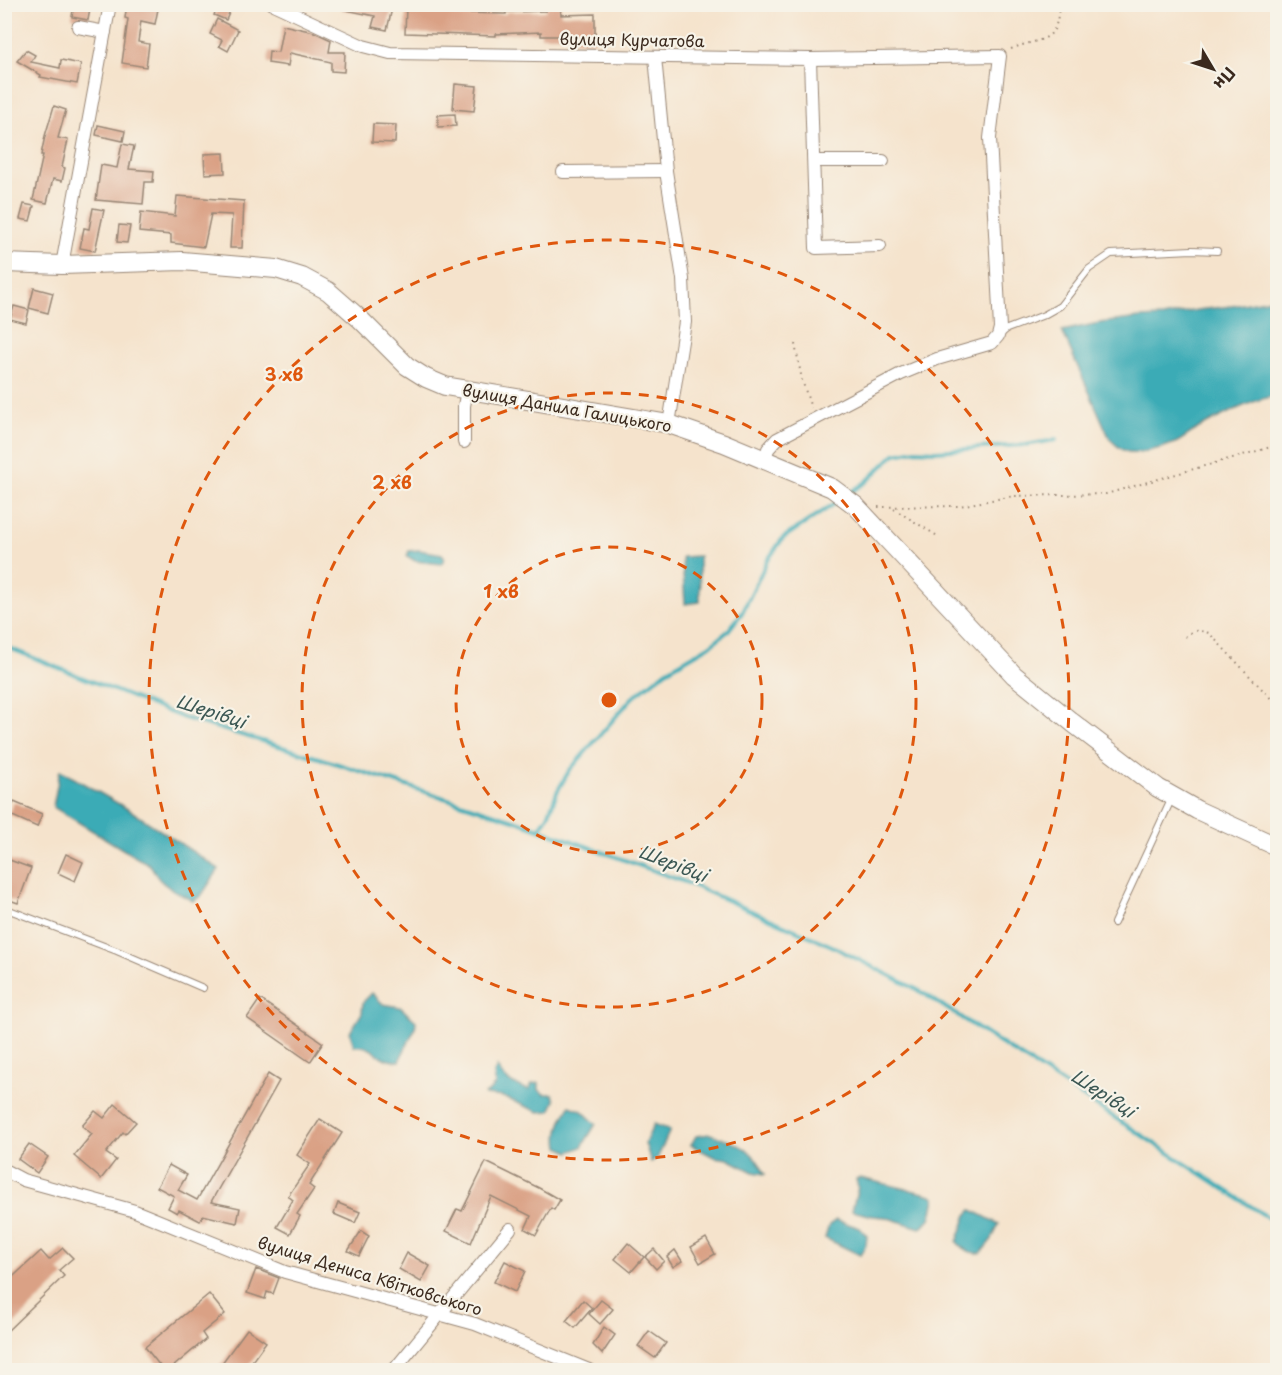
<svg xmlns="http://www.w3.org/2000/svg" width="1282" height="1375" font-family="'Playpen Sans',sans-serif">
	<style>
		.water { fill: #3aabb6; stroke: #3a6a6a; stroke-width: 1.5 }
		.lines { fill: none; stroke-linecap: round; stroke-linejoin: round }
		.stream { stroke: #3aabb6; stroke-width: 4 }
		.building { fill: #daa185 }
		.lane-casing { stroke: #988675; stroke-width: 8 }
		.street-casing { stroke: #988675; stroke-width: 14 }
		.secondary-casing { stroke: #988675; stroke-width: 20 }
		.path { stroke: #988675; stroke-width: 2; stroke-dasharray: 1.5 4.5; stroke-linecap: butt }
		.lane { stroke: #fff; stroke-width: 6 }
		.street { stroke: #fff; stroke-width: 12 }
		.secondary { stroke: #fff; stroke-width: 18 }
		.ring { fill: none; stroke: #df570d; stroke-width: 3; stroke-dasharray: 10 8 }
		.labels { text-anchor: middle; stroke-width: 4.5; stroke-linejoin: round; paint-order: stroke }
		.street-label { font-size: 16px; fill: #3b2a1e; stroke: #f7f3e8 }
		.water-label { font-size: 18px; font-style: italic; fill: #3b5753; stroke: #f7f3e8 }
		.centre { fill: #df570d; stroke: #f7f3e8; stroke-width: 3 }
		.ring-label { font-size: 18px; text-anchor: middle; font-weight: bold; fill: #df570d; stroke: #f7f3e8; stroke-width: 4.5; stroke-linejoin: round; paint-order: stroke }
	</style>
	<rect width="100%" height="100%" fill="#f7f3e8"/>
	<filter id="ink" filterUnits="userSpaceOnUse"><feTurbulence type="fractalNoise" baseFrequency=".0167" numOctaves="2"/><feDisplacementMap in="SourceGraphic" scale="12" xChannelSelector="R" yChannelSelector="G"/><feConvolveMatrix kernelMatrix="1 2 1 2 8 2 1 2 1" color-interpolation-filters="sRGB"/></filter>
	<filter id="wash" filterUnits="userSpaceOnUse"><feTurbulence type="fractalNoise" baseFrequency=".008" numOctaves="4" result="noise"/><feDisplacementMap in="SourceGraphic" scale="24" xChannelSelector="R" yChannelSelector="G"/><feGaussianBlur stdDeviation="1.35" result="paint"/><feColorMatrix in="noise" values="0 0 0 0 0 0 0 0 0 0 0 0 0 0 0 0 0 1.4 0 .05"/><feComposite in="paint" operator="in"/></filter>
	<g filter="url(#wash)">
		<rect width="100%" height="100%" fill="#f5e3cc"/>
		<g class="water">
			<path d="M1277 298V396C1257 397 1218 418 1199 428 1191 432 1184 439 1175 443 1163 448 1142 454 1129 452 1121 451 1115 444 1110 439L1062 331 1099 323 1140 318 1163 317 1197 310 1232 306Z"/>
			<path d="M419 550 442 554 445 558 441 564 415 561 407 556 409 551Z"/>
			<path d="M699 556 700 602 685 604 682 557Z"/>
			<path d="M60 770 131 811 219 869 201 896 193 901C182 895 168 889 159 879 149 867 157 867 139 859L53 807Z"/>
			<path d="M372 993 383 1004 400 1007 416 1021 415 1029 399 1061C376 1062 377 1044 354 1046L350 1032 362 1013 363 1002Z"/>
			<path d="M497 1067C504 1081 514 1085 529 1090L532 1084 539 1083V1090L544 1094H553L555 1101 550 1111 539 1112 503 1097 485 1095 495 1085 494 1073Z"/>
			<path d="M570 1106 581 1110 596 1124 582 1147 570 1152 559 1147C556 1132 562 1118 570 1106Z"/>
			<path d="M654 1124 670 1130 658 1157 651 1162 645 1143Z"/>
			<path d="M710 1134C736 1143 753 1147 765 1174L753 1172 728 1159 714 1157 691 1145 696 1136Z"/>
			<path d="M860 1178 932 1195 935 1198C932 1210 933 1222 920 1228L885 1217 873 1216 852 1211 858 1187 856 1180Z"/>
			<path d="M972 1210 999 1224 992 1239 981 1253C970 1254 963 1250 957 1242L967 1215Z"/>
			<path d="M836 1220 860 1228 867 1236 866 1245 860 1255 825 1238 829 1225Z"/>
		</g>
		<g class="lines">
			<g class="stream">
				<path d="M848 494 866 482 895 454 916 450 936 451 1025 445 1056 440"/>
				<path d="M4 646 181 717 319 758 520 822 685 882 832 946 920 991 1278 1224"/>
				<path d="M539 829 548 816 557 792 569 771 632 698 666 671 709 646 727 632 742 613 767 561 783 538 840 500"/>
			</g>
		</g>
		<g id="blocks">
			<g class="building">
				<path d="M74 4H91L88 20 72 17Z"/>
				<path d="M127 4H159L155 24 141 21 138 42 149 44 146 67 122 63 128 19 125 18Z"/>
				<path d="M219 4H233L226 20 214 15Z"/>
				<path d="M342 4H393L387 30 372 27 375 16 341 9Z"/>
				<path d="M547 4H560L561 15 595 14V41H573V36H541V32L496 34V36L405 33 406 8 441 10V7L465 8V13L506 14V12L546 11Z"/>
				<path d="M217 19 238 30 228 51 219 46 222 40 210 34Z"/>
				<path d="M283 25 314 32 331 40 329 52H345L344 72 331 71V62L290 53 288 66 268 63 269 51 278 52Z"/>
				<path d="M26 50 35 55 31 62 60 68 61 60 81 64 77 84 40 77 41 75 17 61Z"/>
				<path d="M455 84 477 86 474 111 453 109Z"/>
				<path d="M54 106 66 110 58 138 68 140 62 167 65 168 62 181 53 179 47 203 33 200 43 155H41L45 136Z"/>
				<path d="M455 114 456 126 438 127V115Z"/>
				<path d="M373 124 396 125 395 143 372 142Z"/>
				<path d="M98 125 125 131 123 141 96 135Z"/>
				<path d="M122 144 134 146 129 169 154 171 153 182H145L143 204 96 200 101 165 117 168Z"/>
				<path d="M224 153 225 173 205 174 204 154Z"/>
				<path d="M177 196 244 201 242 248H230L232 215 211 214 204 247 171 243V235L139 232 141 212 175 216Z"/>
				<path d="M24 204 34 206 30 221 20 219Z"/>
				<path d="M93 208 104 210 95 251 80 248 84 228 89 229Z"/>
				<path d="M119 225 130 226 127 243 117 242Z"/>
				<path d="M34 288 53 293 48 313 29 308Z"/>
				<path d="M14 306 29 310 26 323 10 319Z"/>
				<path d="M14 802 42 814 37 827 8 814Z"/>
				<path d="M66 854 83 862 75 881 58 873Z"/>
				<path d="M4 858 31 868 18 903 4 898Z"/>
				<path d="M260 999 323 1043 310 1062 247 1018Z"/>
				<path d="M268 1074 279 1081 211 1202 240 1208 237 1223 203 1215 200 1221 179 1210 177 1213 168 1208 174 1196 157 1187 169 1165 187 1175 178 1190 197 1200Z"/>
				<path d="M115 1104 136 1122 125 1134 123 1132 106 1153 116 1160 101 1179 74 1156 92 1134 82 1126 95 1111 104 1118Z"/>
				<path d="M320 1119 342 1133 309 1185 314 1189 297 1214 300 1216 290 1234 277 1227 293 1200 288 1196 310 1164 297 1155Z"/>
				<path d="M29 1144 48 1157 37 1173 18 1159Z"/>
				<path d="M486 1162 539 1188 560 1200 554 1210 551 1208 536 1235 525 1229 531 1216 491 1196 471 1243 446 1231 457 1209 462 1211Z"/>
				<path d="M338 1203 360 1212 355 1223 334 1214Z"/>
				<path d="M361 1231 369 1236 359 1256 348 1251Z"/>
				<path d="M706 1238 715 1254 700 1263 691 1247Z"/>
				<path d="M628 1243 644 1257 631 1272 615 1259Z"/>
				<path d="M63 1248 73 1258 59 1270 64 1276 4 1334V1285L41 1251 49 1260Z"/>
				<path d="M654 1249 664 1261 656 1269 645 1257Z"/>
				<path d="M675 1250 682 1261 673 1267 667 1257Z"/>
				<path d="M407 1253 430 1266 421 1282 399 1269Z"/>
				<path d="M505 1261 525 1271 515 1292 494 1282Z"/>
				<path d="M256 1269 279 1278 273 1294 267 1292 265 1299 247 1293Z"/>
				<path d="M209 1294 225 1314 202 1333 206 1339 168 1371H164L145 1347Z"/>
				<path d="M583 1300 592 1308 575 1328 566 1321Z"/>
				<path d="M601 1300 613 1309 600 1324 589 1314Z"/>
				<path d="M604 1327 615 1335 602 1354 593 1345Z"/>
				<path d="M247 1329 266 1342 245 1371H216Z"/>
				<path d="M649 1331 666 1343 655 1358 638 1346Z"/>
			</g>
		</g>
	</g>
	<g filter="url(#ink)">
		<use href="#blocks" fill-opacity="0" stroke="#988675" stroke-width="1.5"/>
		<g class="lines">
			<defs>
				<g id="lane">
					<path d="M1001 334 1007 329 1044 315 1060 306 1089 269 1111 254 1192 250 1217 251"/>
					<path d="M4 908 117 951 203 988"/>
					<path d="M1114 923 1171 800"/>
				</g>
				<g id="street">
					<path d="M273 4 363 46 390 53 810 59 1000 56 990 138 1000 328 998 336 992 343 937 359 901 374 777 439 768 449 765 459"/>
					<path d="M78 27 105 32"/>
					<path d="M655 57 666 171 683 279 685 322 669 424"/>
					<path d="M810 59 816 248 880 246"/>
					<path d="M814 161H883"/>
					<path d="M563 172 666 171"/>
					<path d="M62 265 110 4"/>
					<path d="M464 442V406L467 390"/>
					<path d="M4 1170 23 1180 135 1211 285 1272 475 1324 589 1370"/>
					<path d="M394 1370 510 1229"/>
				</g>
				<path id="secondary" d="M4 263 62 265 182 261 276 269 302 277 328 291 360 319 407 366 426 378 445 386 669 424 724 443 832 488 856 506 1014 675 1073 723 1158 788 1197 810 1278 847"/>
			</defs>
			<use href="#lane" class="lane-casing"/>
			<use href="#street" class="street-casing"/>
			<use href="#secondary" class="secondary-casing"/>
			<g class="path">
				<path d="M1011 49C1043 36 1057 46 1059 4"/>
				<path d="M795 344 802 380 811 408"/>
				<path d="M878 507 959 506 1014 496 1106 494 1278 445"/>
				<path d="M894 509 939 537"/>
				<path d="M1185 637C1193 629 1198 630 1209 633L1278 706"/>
			</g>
			<use href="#lane" class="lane"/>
			<use href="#street" class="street"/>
			<use href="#secondary" class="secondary"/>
		</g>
	</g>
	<g class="ring">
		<circle cx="609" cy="700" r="153"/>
		<circle cx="609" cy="700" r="307"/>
		<circle cx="609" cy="700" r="460"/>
	</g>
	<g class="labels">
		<g class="street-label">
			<text transform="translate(632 40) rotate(1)" y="6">вулиця Курчатова</text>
			<text transform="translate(567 408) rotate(10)" y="6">вулиця Данила Галицького</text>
			<text transform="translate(370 1276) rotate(17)" y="6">вулиця Дениса Квітковського</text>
		</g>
		<g class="water-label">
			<text transform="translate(211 712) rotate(18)" y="6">Шерівці</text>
			<text transform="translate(673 864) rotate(21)" y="6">Шерівці</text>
			<text transform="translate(1103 1094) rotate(33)" y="6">Шерівці</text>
		</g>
	</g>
	<circle cx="609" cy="700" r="9" class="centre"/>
	<g class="ring-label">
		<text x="284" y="381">3 хв</text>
		<text x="392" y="489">2 хв</text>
		<text x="501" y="598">1 хв</text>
	</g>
	<rect width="1282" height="1375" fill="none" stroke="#f7f3e8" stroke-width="24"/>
	<g transform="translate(1213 69) rotate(129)" stroke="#f7f3e8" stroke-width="4.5" paint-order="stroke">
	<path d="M0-4.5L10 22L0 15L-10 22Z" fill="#3b2a1e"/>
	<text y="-9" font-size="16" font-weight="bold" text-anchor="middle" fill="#3b2a1e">Пн</text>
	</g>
</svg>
